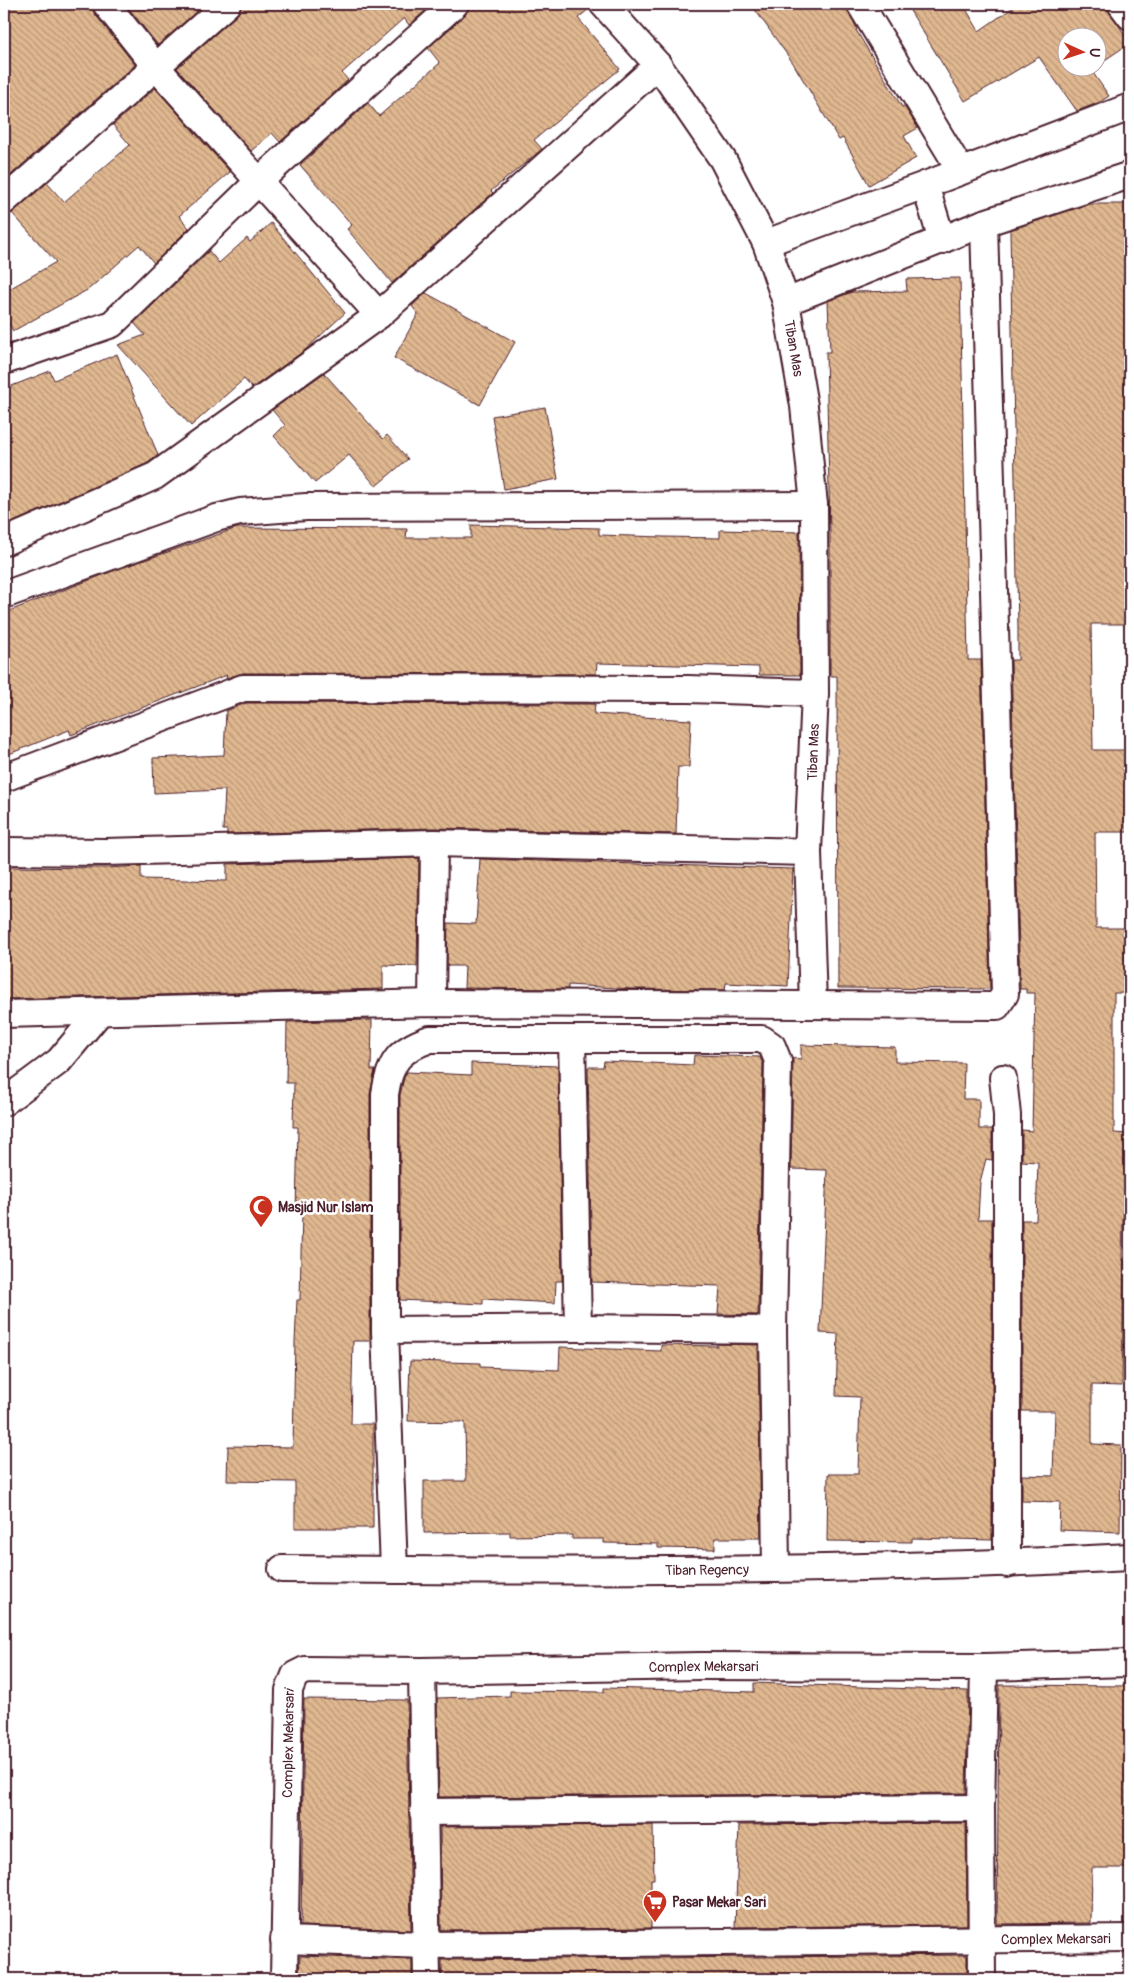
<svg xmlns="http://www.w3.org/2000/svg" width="1134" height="1983" font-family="Pangolin,sans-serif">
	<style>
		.building { fill: url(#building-back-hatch); stroke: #4a1f2b }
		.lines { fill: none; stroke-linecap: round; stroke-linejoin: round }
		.minor-casing { stroke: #4a1f2b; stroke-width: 30 }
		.minor { stroke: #fff; stroke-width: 26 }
		.labels { text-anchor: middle; stroke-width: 5; stroke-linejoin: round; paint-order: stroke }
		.street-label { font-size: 14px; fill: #4a1f2b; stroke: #fff }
		.poi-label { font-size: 14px; font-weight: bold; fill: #4a1f2b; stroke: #fff; text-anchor: start }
	</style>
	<defs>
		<pattern id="building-back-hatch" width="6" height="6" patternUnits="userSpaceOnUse" patternTransform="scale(1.25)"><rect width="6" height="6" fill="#e0b890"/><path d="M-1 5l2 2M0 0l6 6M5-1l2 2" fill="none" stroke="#b89576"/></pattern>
	</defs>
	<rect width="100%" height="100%" fill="#fff"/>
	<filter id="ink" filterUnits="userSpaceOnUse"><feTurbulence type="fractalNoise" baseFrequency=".02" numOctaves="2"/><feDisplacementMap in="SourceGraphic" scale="10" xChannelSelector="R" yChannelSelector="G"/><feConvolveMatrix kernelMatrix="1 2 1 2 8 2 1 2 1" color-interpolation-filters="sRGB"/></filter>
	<g filter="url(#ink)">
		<g class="building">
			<path d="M4 4H91L94 13 135 65 4 181Z"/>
			<path d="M125 4H205L158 45Z"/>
			<path d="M242 4H433L409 25 404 18 342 73 348 80 280 142 272 133 251 151 177 68 237 15Z"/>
			<path d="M470 4H588L589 9 578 18 620 69 534 140 542 149 491 191 493 193 392 283 347 229 352 225 300 165 368 103 379 116 440 63 428 48 465 15Z"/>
			<path d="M751 4H845L857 29 856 30 902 107 904 106 918 128 904 136 916 158 869 185 843 138 839 140 793 63Z"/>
			<path d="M906 4H963L979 31 1018 4H1105L1130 43 1096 66V38H1066V68H1095L1091 70 1109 96 1100 102 1077 111 1039 57 965 101Z"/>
			<path d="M155 88 230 172 179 216 189 228 154 263 139 245 89 289 13 331 4 315V292L56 262 12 213 47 183 64 202 109 163 130 145 113 125Z"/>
			<path d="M1090 204H1130V624H1091L1093 750H1130V832H1095L1096 928H1130V993H1114V1133L1128 1134 1123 1222 1122 1260H1124L1122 1386 1092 1385V1444L1121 1445 1120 1532 1059 1530 1060 1502 1022 1501V1475L1053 1476 1055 1411H1022V1220H1036L1038 1162 1022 1161V1130L1032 1131 1035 993H1026V989H1020L1011 660H1018V629L1010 230Z"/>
			<path d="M271 223 345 313 304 351 252 388 244 379 191 426 118 345 145 335 134 323 209 251 219 263 247 238 250 242Z"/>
			<path d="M960 278 968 660H981L990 989 838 988 837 676H830V532L826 352H830L828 301 852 292 907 291 906 279Z"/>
			<path d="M426 293 515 342 480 405 394 358 418 314 412 306Z"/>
			<path d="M117 354 158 455 148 463 4 526V389L50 371 54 380Z"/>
			<path d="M324 373 383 439 387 435 408 459 376 486 349 455 315 483 274 436 285 425 272 410Z"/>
			<path d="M545 407 558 479 504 489 492 416Z"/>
			<path d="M471 525 599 528V535L664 537 720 538V530L799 532 800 675H759V667L597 663 596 674 243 673 226 678 227 675 71 735 69 730 4 756V613L113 571 237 528 407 529 406 538H471Z"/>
			<path d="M246 703 595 704 594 714 691 720 689 767H678L676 834 434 828 227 834V830H223L225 790 154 793 153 758 224 755 226 711Z"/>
			<path d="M419 858 417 966 383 965V989L4 999V867L108 868 141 866V879L227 881V864Z"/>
			<path d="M480 859 793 869 788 986 726 983 725 990 632 989 568 985V989L464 988 465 966H447L448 923 476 924Z"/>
			<path d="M372 1020 371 1070H375L370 1094V1341H353L351 1424H373V1528H295V1482L227 1481 228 1446 293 1447 295 1342 297 1300H300L302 1211H296L298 1127H293L294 1083H286L287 1022Z"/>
			<path d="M801 1045 895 1047V1062L964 1063 963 1099H979V1129H992V1160L986 1159 980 1182 978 1219H992V1540L912 1538V1542L827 1541 828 1474H858L860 1397 836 1396 838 1334 820 1333 827 1170 791 1169 793 1058 801 1059Z"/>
			<path d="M694 1055 760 1057 763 1064 758 1315 718 1314 720 1286 592 1282 588 1067H603L604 1061 693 1065Z"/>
			<path d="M471 1063 558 1066 562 1281H556L555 1303 483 1299V1304L400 1300V1095L404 1078 407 1072 471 1075Z"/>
			<path d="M717 1344 758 1345 761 1538H715V1549L658 1548V1544L604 1543V1539H572V1535L510 1536V1532L424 1533V1481H466L465 1422 408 1421 410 1361 480 1363V1367L559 1370 560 1347 661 1351V1345L717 1346Z"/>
			<path d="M754 1683 968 1691 966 1793 439 1797 437 1698 510 1696V1691L604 1692V1688L754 1692Z"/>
			<path d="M999 1685 1130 1686V1868H1092L1091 1923 997 1924Z"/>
			<path d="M304 1699 407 1700 411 1930 301 1926Z"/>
			<path d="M966 1823 967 1925 735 1927 739 1825Z"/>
			<path d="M653 1825 654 1879H651V1928L441 1930 440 1827Z"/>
			<path d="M967 1955V1979H442V1960Z"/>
			<path d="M300 1956 412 1960V1979H299Z"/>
		</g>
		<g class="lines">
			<defs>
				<g id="minor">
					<path d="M106 4 156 67 379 315"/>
					<path id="s1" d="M603 4 658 65 723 160 766 243 786 302 804 406 814 505 815 693 808 852 813 1005"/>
					<path d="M860 4 961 171"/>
					<path d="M1121 4 1130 16"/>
					<path d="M925 185 942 240"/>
					<path d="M4 201 227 4"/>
					<path d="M766 243 925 185 1130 107"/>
					<path d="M786 302 984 223 1130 175"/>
					<path d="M4 361 112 324 258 182 455 4"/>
					<path d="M4 542 155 476 379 315 658 65"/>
					<path d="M4 595 216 518 240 512 306 507 814 505"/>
					<path d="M4 778 243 688 688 689 815 693"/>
					<path d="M4 851 105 852 434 843 808 852"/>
					<path d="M432 1003 434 843"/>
					<path d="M4 1014 432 1003 997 1006 1005 994 984 223"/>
					<path d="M572 1039 578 1328"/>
					<path d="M1003 1078 1007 1115V1564"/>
					<path d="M4 1102 59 1061 100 1012"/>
					<path d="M385 1330 578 1328 773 1330"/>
					<path id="s2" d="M282 1569C565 1572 848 1572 1130 1557"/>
					<path d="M394 1570 385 1330V1094C390 1061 399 1050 430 1039H762L772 1046 778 1061 773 1330 776 1569"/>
					<path d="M422 1671 427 1979"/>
					<path d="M423 1812 981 1808"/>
					<path id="s3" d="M284 1940 425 1945 1130 1938"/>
					<path id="s4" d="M284 1979 289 1690 295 1675 305 1670 422 1671 700 1666 984 1667 1130 1663"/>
					<path d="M982 1979 981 1808 984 1667"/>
				</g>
			</defs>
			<use href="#minor" class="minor-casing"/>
			<use href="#minor" class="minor"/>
		</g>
	</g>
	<defs>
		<symbol id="mosque-pin" viewBox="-11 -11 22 30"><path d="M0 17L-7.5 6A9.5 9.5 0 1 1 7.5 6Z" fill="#c8321e" stroke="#fff"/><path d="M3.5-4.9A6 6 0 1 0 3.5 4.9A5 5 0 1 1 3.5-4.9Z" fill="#fff"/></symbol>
		<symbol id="supermarket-pin" viewBox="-11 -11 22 30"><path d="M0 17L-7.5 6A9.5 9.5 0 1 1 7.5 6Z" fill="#c8321e" stroke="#fff"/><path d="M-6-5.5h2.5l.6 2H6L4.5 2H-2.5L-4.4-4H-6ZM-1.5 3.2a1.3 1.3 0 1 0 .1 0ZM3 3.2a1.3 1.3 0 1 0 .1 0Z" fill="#fff"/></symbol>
	</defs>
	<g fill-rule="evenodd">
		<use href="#mosque-pin" x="247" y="1193" width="28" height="38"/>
		<use href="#supermarket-pin" x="641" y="1888" width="28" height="38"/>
	</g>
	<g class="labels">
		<g class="street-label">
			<text dy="5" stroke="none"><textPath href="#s1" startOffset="400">Tiban Mas</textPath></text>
			<text transform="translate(813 752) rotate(-88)" y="5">Tiban Mas</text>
			<text dy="5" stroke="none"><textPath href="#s2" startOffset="425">Tiban Regency</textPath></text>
			<text dy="5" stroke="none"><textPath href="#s4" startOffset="715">Complex Mekarsari</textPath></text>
			<text dy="5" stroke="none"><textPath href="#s4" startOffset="236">Complex Mekarsari</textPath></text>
			<text dy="5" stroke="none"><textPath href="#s3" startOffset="772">Complex Mekarsari</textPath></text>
		</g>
		<g class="poi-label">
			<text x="278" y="1212">Masjid Nur Islam</text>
			<text x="672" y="1907">Pasar Mekar Sari</text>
		</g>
	</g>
	<rect width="1134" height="1983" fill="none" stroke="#fff" stroke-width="20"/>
	<rect x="10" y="10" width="1114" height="1963" fill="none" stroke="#4a1f2b" stroke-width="2" filter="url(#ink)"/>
	<g transform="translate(1082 52) rotate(93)"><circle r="24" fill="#ffffff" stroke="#b7a5aa"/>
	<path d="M0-4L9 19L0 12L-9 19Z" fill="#c8321e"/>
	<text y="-8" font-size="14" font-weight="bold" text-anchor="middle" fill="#4a1f2b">U</text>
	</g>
</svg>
